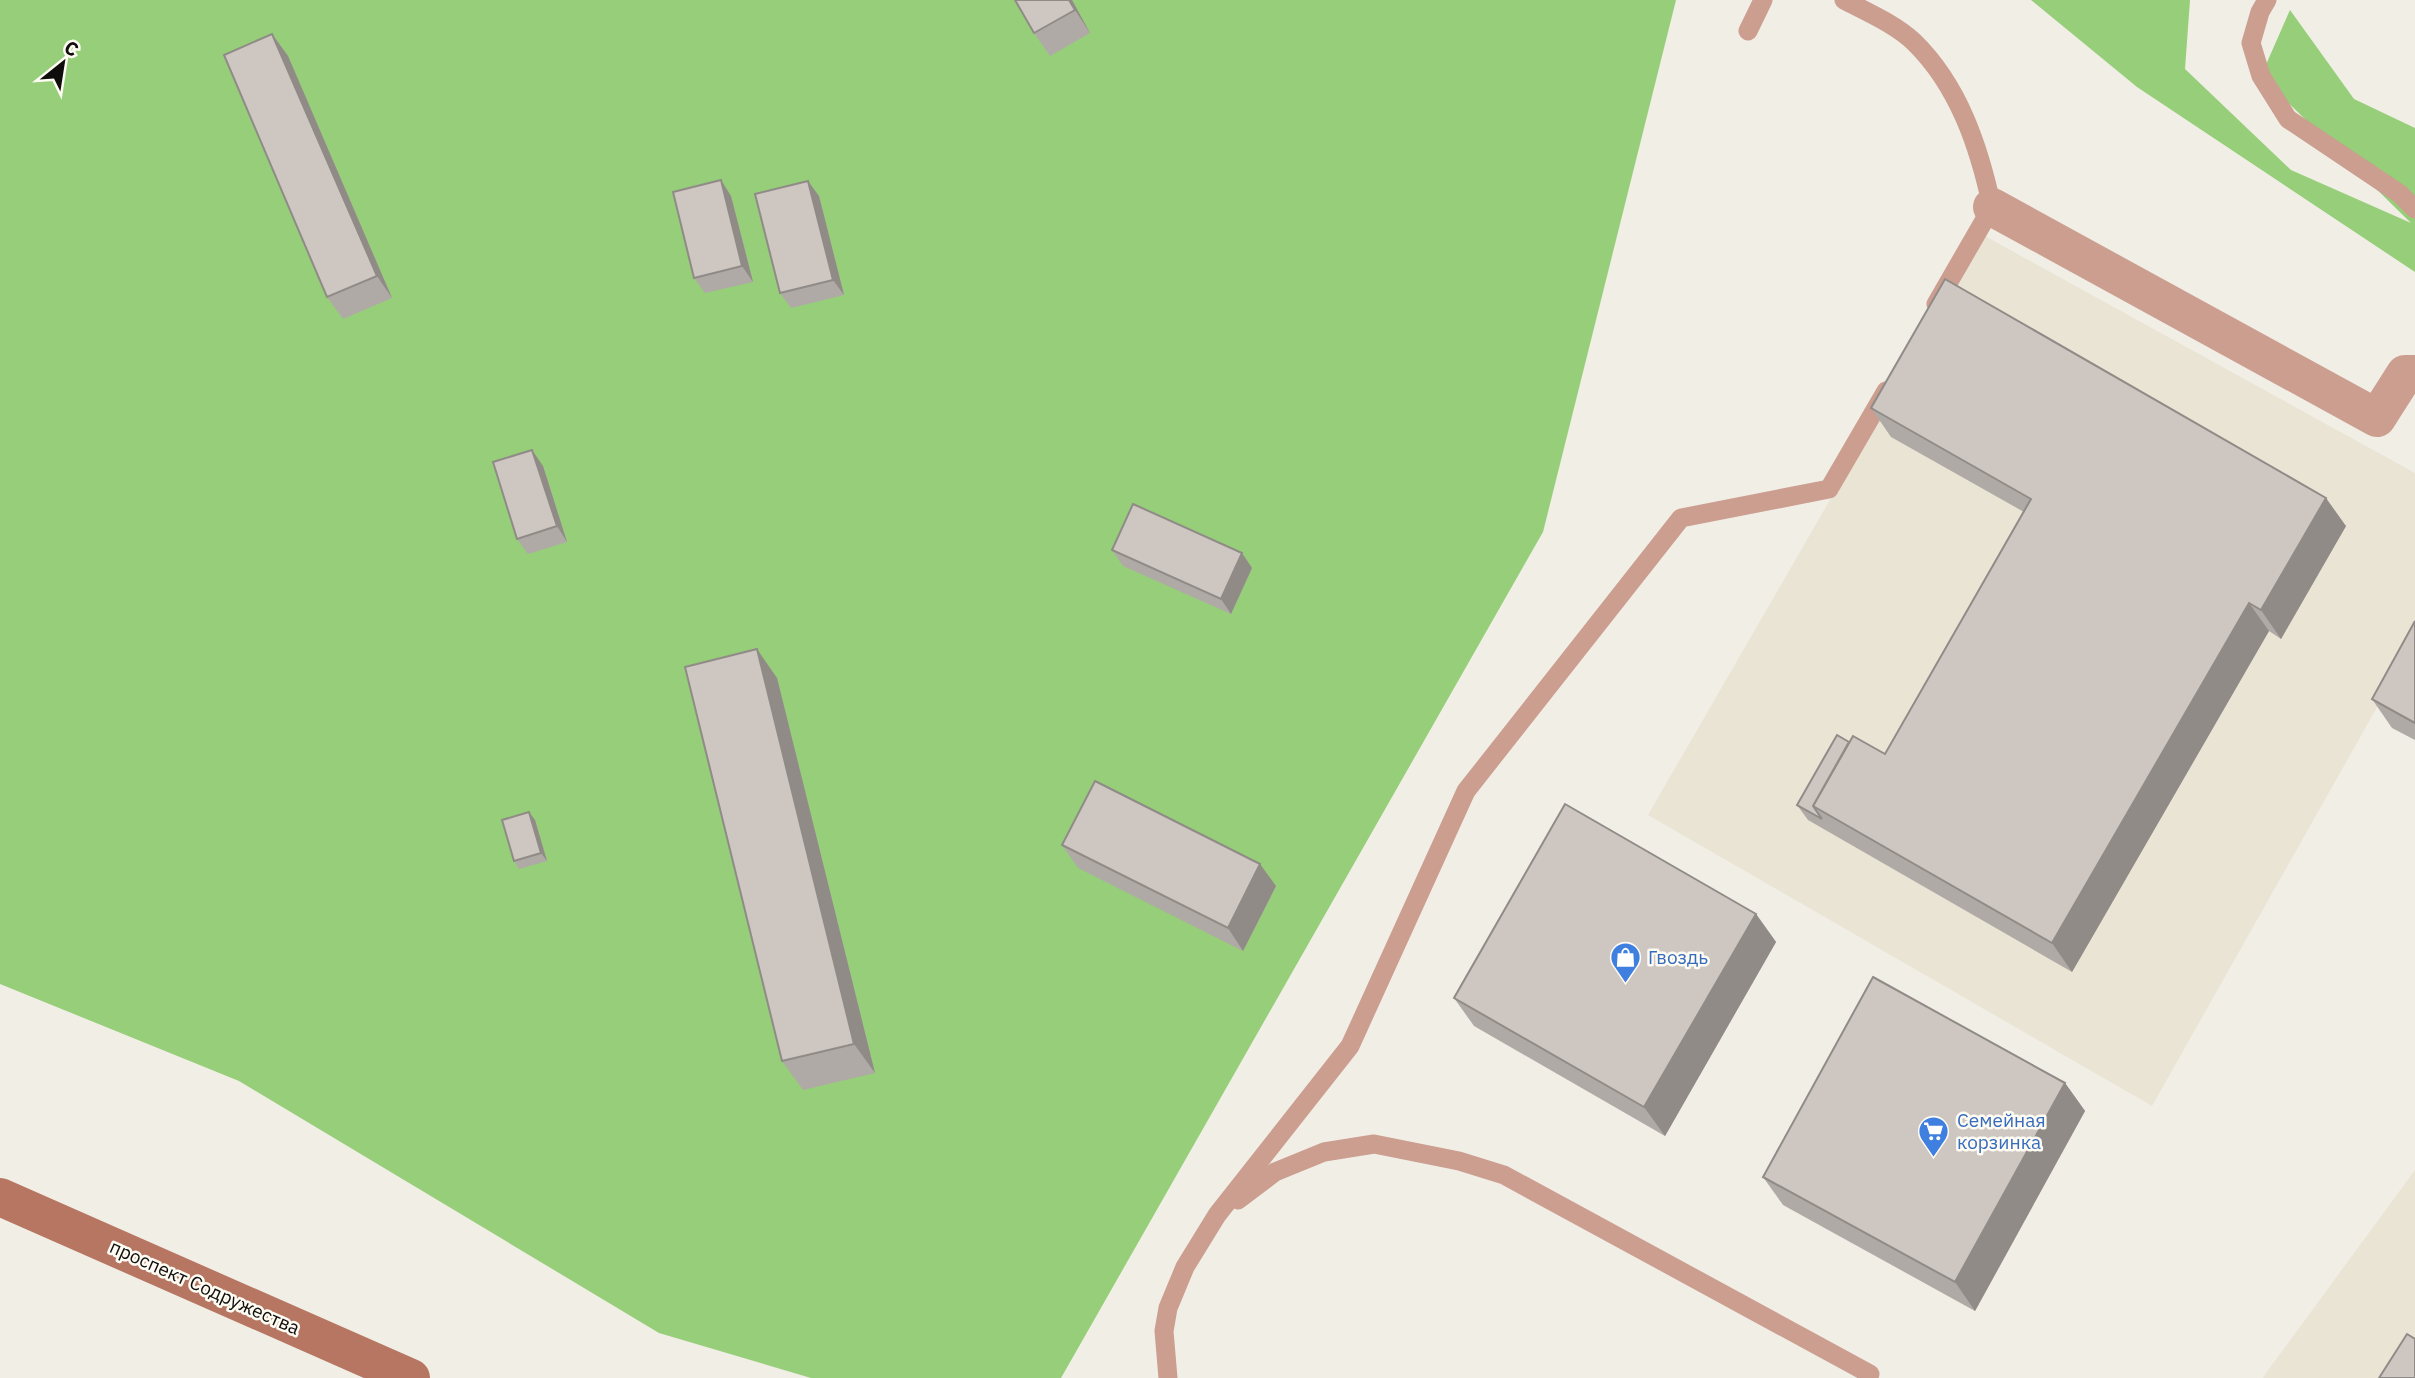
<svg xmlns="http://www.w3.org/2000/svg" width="2415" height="1378" font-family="'IBM Plex Sans',sans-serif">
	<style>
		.built { fill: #eae4d5 }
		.forest { fill: #96ce79 }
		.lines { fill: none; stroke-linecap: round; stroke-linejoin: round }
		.service { stroke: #cb9e90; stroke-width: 19 }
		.minor { stroke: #cb9e90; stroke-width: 38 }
		.secondary { stroke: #b67662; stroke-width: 38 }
		.wall { fill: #b0aaa6 }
		.shaded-wall { fill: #908b87 }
		.building { fill: #cdc6c1; stroke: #908b87; stroke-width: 2 }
		.labels { text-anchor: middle; stroke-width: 5; stroke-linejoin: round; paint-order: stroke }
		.shop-label { font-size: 19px; fill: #366cbe; stroke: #fefbf3; text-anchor: start }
		.street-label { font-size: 19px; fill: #0e0d0b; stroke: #fefbf3 }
	</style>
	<rect width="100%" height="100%" fill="#f1eee6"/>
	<g class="built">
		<path d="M1983 235 2415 473V640L2152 1106 1648 815Z"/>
		<path d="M2415 1170V1378H2263L2266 1373Z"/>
	</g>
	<g class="forest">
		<path d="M0 0H1676L1543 532 1061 1378H811L659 1333 239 1081 0 984Z"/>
		<path d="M2031 0H2190L2185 69 2291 170 2411 223 2261 76 2290 10 2354 99 2415 128V272L2137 87Z"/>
	</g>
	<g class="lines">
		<g class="service">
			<path d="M1844 0C1867 12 1895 24 1914 42 1959 86 1979 147 1992 207L1936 304"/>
			<path d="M2267 0 2260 12 2251 43 2261 76 2288 119 2400 194 2415 209"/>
			<path d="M1748 31 1763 0"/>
			<path d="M1238 1200 1275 1172 1324 1152 1374 1144 1459 1161 1504 1175 1870 1374"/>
			<path d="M1168 1378 1164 1331 1168 1308 1185 1267 1217 1215 1350 1046 1466 791 1681 518 1829 489 1886 391"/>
		</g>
		<path class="minor" d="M1992 207 2377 418 2405 374H2415"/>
		<path class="secondary" d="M0 1197 411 1378"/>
	</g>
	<g class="wall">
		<path d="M1015 0H1072L1090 33 1050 56 1034 33Z"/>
		<path d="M272 34 288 56 392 298 343 319 327 297Z"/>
		<path d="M731 196 753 282 705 293 694 278Z"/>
		<path d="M819 196 844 295 791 308 780 293Z"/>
		<path d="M1871 408 2346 526 2281 639 2269 631 2072 972 1808 820 1797 805 1849 742 1885 754 2024 512 1891 437Z"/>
		<path d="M543 466 567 542 528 554 517 539Z"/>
		<path d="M1112 550 1242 553 1252 568 1231 614 1123 566Z"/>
		<path d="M2415 621V740L2392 728 2372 699Z"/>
		<path d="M777 678 875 1073 803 1090 782 1061Z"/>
		<path d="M535 820 547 861 519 869 514 861Z"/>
		<path d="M1062 845 1276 886 1243 951 1078 868Z"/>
		<path d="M1756 914 1776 942 1665 1136 1474 1026 1454 998Z"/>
		<path d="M2065 1083 2085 1111 1975 1311 1783 1205 1763 1177Z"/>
	</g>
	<g class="shaded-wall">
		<path d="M1069 0H1072L1090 33 1075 10Z"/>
		<path d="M272 34 288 56 392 298 377 276Z"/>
		<path d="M721 180 731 196 753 282 742 266Z"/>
		<path d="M808 181 819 196 844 295 833 280Z"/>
		<path d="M532 450 543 466 567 542 557 526Z"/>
		<path d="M2326 498 2346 526 2281 639 2261 610Z"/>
		<path d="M1242 553 1252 568 1231 614 1221 599Z"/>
		<path d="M2249 603 2269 631 2072 972 2052 943Z"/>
		<path d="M757 649 777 678 875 1073 854 1044Z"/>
		<path d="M529 812 535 820 547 861 541 853Z"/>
		<path d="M1260 864 1276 886 1243 951 1228 928Z"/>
		<path d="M1756 914 1776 942 1665 1136 1644 1107Z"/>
		<path d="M2065 1083 2085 1111 1975 1311 1955 1282Z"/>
	</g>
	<g class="building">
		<path d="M1015 0H1069L1075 10 1034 33Z"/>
		<path d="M272 34 377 276 327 297 224 55Z"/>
		<path d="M721 180 742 266 694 278 673 192Z"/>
		<path d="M808 181 833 280 780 293 755 194Z"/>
		<path d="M1945 279 2326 498 2261 610 2249 603 2052 943 1813 806 1853 736 1885 754 2031 499 1871 408Z"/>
		<path d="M532 450 557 526 517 539 493 462Z"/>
		<path d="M1133 504 1242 553 1221 599 1112 550Z"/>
		<path d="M2415 621V723L2372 699Z"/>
		<path d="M757 649 854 1044 782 1061 685 667Z"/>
		<path d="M1837 735 1849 742 1813 806 1822 819 1797 805Z"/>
		<path d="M1095 781 1260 864 1228 928 1062 845Z"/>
		<path d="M1565 804 1756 914 1644 1107 1454 998Z"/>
		<path d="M529 812 541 853 514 861 502 820Z"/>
		<path d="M1873 977 2065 1083 1955 1282 1763 1177Z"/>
		<path d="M2407 1334 2415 1339V1378H2379Z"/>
	</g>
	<defs>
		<symbol id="shop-pin" viewBox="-11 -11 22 30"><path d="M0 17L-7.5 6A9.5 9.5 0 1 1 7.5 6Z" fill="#3f7fe0" stroke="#fefbf3"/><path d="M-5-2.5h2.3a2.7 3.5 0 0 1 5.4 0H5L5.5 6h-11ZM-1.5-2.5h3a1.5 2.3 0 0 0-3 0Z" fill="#fff"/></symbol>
		<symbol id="supermarket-pin" viewBox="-11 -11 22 30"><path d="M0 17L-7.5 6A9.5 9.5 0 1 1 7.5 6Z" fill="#3f7fe0" stroke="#fefbf3"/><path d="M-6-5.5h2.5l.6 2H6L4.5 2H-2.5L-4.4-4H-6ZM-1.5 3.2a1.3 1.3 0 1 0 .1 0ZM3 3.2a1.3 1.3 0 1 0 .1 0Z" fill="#fff"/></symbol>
	</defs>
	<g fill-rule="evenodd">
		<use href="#shop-pin" x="1608" y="940" width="35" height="47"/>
		<use href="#supermarket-pin" x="1916" y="1114" width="35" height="47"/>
	</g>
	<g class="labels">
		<g class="shop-label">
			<text x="1648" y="964">Гвоздь</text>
			<text x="1957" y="1127">Семейная<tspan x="1957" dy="22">корзинка</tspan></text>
		</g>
		<g class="street-label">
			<text transform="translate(205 1287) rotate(24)" y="7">проспект Содружества</text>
		</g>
	</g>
	<g transform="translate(63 63) rotate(30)" stroke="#fefbf3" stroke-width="5" paint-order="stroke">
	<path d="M0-5L12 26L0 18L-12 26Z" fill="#0e0d0b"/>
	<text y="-10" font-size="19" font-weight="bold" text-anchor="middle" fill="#0e0d0b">С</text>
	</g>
</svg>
